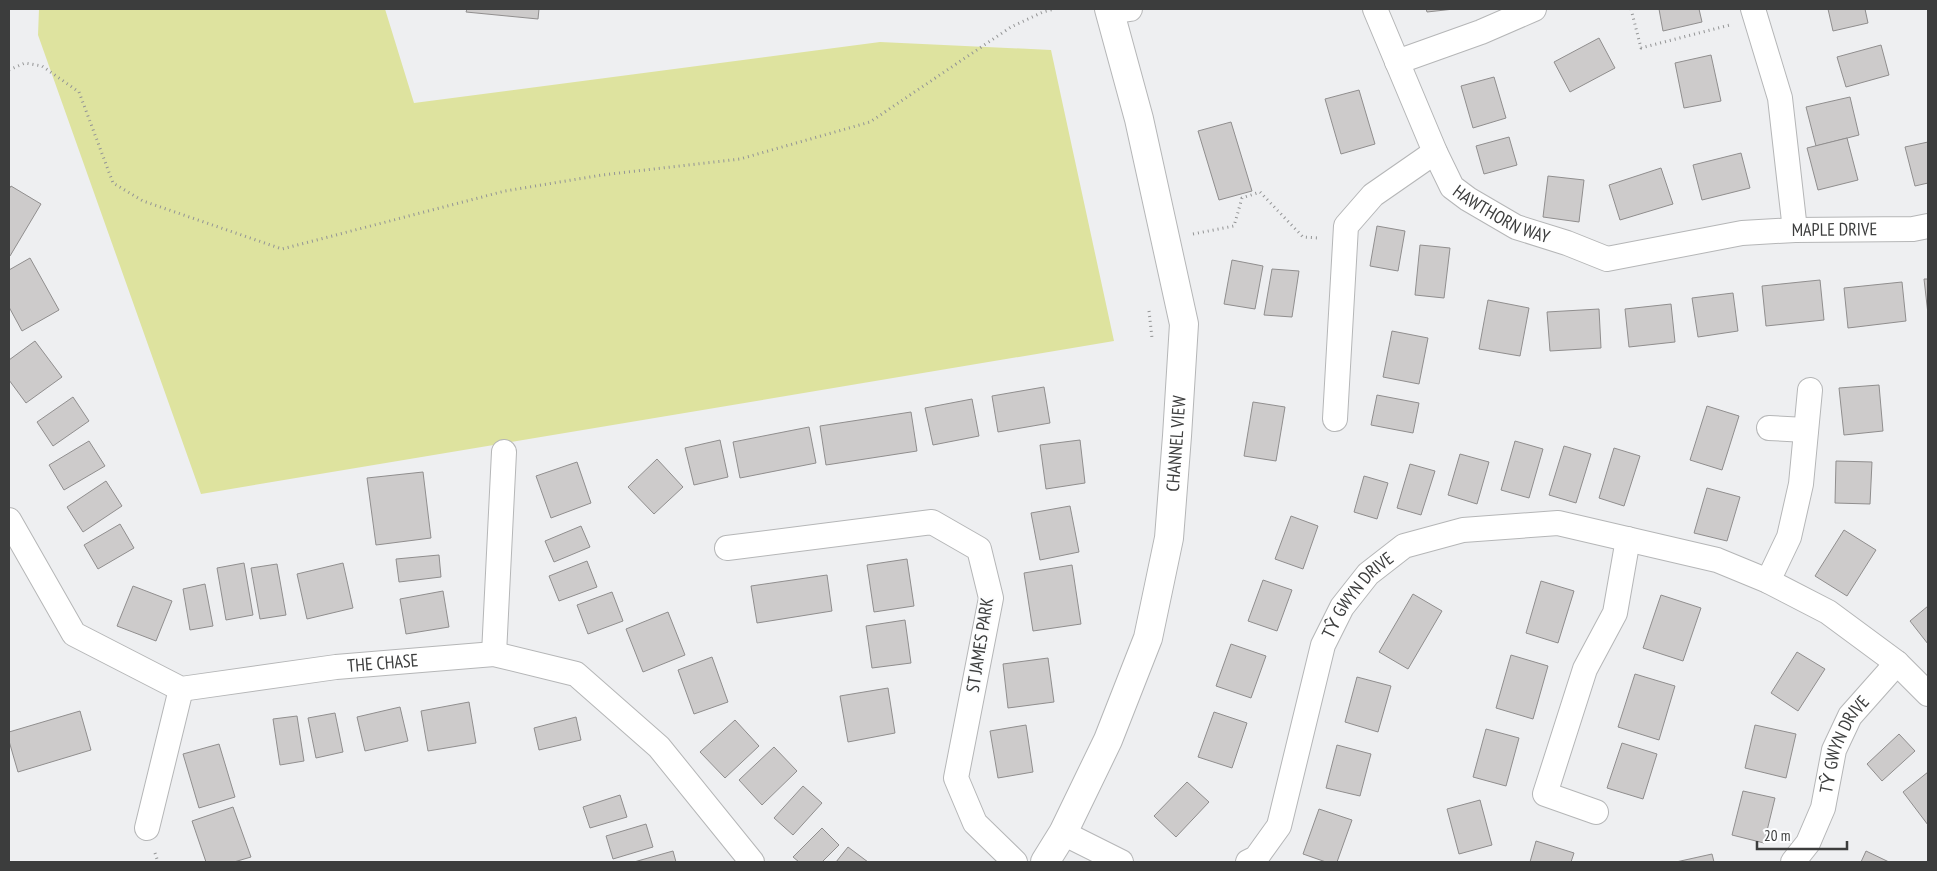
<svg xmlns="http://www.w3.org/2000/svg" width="1937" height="871" font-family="'PT Sans Narrow',sans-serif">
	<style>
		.green { fill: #dee39f }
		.building { fill: #cdcbcb; stroke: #908e8e }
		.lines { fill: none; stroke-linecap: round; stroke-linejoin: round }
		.minor-casing { stroke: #b5b6b7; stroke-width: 26 }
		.tertiary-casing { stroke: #b5b6b7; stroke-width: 30 }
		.path { stroke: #939495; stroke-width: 3; stroke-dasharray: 1 4; stroke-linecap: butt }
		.minor { stroke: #fff; stroke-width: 24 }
		.tertiary { stroke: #fff; stroke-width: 28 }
		.labels { text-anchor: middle; stroke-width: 4; stroke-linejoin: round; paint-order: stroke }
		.street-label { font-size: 18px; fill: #3c3d3d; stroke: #fcfdfe }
	</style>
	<rect width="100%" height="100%" fill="#eeeff1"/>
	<path class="green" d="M39 9H385L414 103 880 42 1051 50 1114 341 201 494 38 35Z"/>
	<g class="building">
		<path d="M467 9H539L538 19 466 12Z"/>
		<path d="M1426 9H1454L1427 12Z"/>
		<path d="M1659 9H1699L1702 22 1663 31Z"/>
		<path d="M1828 9H1865L1868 23 1833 31Z"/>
		<path d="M1599 38 1615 68 1570 92 1554 62Z"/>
		<path d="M1881 45 1889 75 1846 87 1837 57Z"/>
		<path d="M1711 55 1721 101 1684 108 1675 63Z"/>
		<path d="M1494 77 1506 118 1473 128 1461 86Z"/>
		<path d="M1359 90 1375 144 1341 154 1325 99Z"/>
		<path d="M1850 97 1859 135 1816 146 1806 107Z"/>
		<path d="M1231 122 1252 191 1219 200 1198 131Z"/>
		<path d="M1509 137 1517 165 1484 174 1476 146Z"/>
		<path d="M1847 138 1858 180 1818 190 1807 148Z"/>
		<path d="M1928 142V183L1915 186 1905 147Z"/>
		<path d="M1741 153 1750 188 1702 200 1693 165Z"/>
		<path d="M1661 168 1673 204 1620 220 1609 185Z"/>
		<path d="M1548 176 1584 180 1579 222 1543 217Z"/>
		<path d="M11 186 41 204 10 256 9 255V189Z"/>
		<path d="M1377 226 1405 231 1398 271 1370 266Z"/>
		<path d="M1420 245 1450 248 1444 298 1415 295Z"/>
		<path d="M30 258 59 310 22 331 9 307V270Z"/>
		<path d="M1232 260 1263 266 1255 309 1224 304Z"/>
		<path d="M1272 269 1299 271 1292 317 1264 315Z"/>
		<path d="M1924 279H1928V314Z"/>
		<path d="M1820 280 1824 320 1766 326 1762 286Z"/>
		<path d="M1902 282 1906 321 1848 328 1844 288Z"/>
		<path d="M1733 293 1738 331 1698 337 1692 298Z"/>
		<path d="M1488 300 1529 308 1520 356 1479 349Z"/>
		<path d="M1671 304 1675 342 1629 347 1625 309Z"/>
		<path d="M1599 309 1601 348 1550 351 1547 312Z"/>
		<path d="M1392 331 1428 338 1419 384 1383 377Z"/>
		<path d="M35 341 62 377 26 403 9 380V360Z"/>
		<path d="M1879 385 1883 431 1844 435 1839 388Z"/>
		<path d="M1044 387 1050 423 998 432 992 396Z"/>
		<path d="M1377 395 1419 403 1413 433 1371 425Z"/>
		<path d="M73 397 89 421 53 446 37 422Z"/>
		<path d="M972 399 979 436 933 445 925 408Z"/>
		<path d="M1253 402 1285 407 1276 461 1244 456Z"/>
		<path d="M1707 406 1739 416 1722 470 1690 460Z"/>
		<path d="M911 412 917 451 826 465 820 426Z"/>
		<path d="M809 427 816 463 740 478 733 442Z"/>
		<path d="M720 440 728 477 694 485 685 448Z"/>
		<path d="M1080 440 1085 483 1046 489 1040 445Z"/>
		<path d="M89 441 105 466 64 490 49 465Z"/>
		<path d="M1515 441 1543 449 1529 498 1501 490Z"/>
		<path d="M1564 446 1591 454 1576 503 1549 495Z"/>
		<path d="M1614 448 1640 456 1624 506 1599 498Z"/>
		<path d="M1460 454 1489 462 1477 504 1448 495Z"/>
		<path d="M657 459 683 487 654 514 628 487Z"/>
		<path d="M1836 461 1872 462 1870 504 1835 503Z"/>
		<path d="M577 462 591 503 551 518 536 476Z"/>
		<path d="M1410 464 1435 471 1421 515 1397 508Z"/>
		<path d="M423 472 431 538 376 545 367 478Z"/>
		<path d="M1364 476 1388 483 1377 519 1354 512Z"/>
		<path d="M106 481 122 506 83 532 67 507Z"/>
		<path d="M1707 488 1740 497 1727 541 1694 533Z"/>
		<path d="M1070 506 1079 552 1040 560 1031 513Z"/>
		<path d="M1291 516 1318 526 1303 569 1275 559Z"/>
		<path d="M120 524 134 548 98 569 84 545Z"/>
		<path d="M581 526 590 547 554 562 545 541Z"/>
		<path d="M1844 530 1876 550 1847 596 1815 576Z"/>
		<path d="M439 555 441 577 399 582 396 559Z"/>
		<path d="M907 559 914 606 874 612 867 565Z"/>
		<path d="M587 561 597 587 559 601 549 576Z"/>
		<path d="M244 563 253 615 226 620 217 568Z"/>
		<path d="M343 563 353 608 307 619 297 574Z"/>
		<path d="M277 564 286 615 260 619 251 568Z"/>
		<path d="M1072 565 1081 624 1033 631 1024 573Z"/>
		<path d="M827 575 832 611 757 623 751 586Z"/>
		<path d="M1263 580 1292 590 1277 631 1248 621Z"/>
		<path d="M1541 581 1574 591 1558 643 1526 633Z"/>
		<path d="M205 584 213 626 190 630 183 589Z"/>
		<path d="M133 586 172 601 156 641 117 626Z"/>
		<path d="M443 591 449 627 406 634 400 599Z"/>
		<path d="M612 592 623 621 588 634 577 605Z"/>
		<path d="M1413 594 1442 611 1408 669 1379 652Z"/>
		<path d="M1661 595 1701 608 1683 661 1643 648Z"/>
		<path d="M1928 606V644L1910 621Z"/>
		<path d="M668 612 685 655 643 672 626 629Z"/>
		<path d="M905 620 911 663 872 668 866 626Z"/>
		<path d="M1231 644 1266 656 1251 698 1216 686Z"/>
		<path d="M1797 652 1825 669 1798 711 1771 693Z"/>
		<path d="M1511 655 1548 666 1533 719 1496 708Z"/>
		<path d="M712 657 728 702 694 714 678 670Z"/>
		<path d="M1048 658 1054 702 1008 708 1003 664Z"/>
		<path d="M1635 674 1675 686 1659 740 1618 727Z"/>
		<path d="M1357 677 1391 686 1378 732 1345 722Z"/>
		<path d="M888 688 895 733 848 742 840 696Z"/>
		<path d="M469 702 476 743 428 751 421 711Z"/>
		<path d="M400 707 408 741 365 751 357 717Z"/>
		<path d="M80 711 91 750 18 772 9 741V732Z"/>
		<path d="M1214 712 1247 723 1232 768 1198 757Z"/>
		<path d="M335 713 343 752 316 758 308 718Z"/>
		<path d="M297 716 304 761 280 765 273 719Z"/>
		<path d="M576 717 581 740 539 750 534 728Z"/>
		<path d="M735 720 759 746 725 778 700 752Z"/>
		<path d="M1026 725 1033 772 998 778 990 731Z"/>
		<path d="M1755 725 1796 734 1786 778 1745 768Z"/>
		<path d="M1486 729 1519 738 1506 786 1473 777Z"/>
		<path d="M1899 734 1915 751 1882 781 1867 764Z"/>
		<path d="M1622 743 1657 754 1643 799 1607 788Z"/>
		<path d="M219 744 235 797 199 808 183 754Z"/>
		<path d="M1337 745 1371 754 1360 796 1326 788Z"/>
		<path d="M774 747 797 771 762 805 739 780Z"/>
		<path d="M1928 772V825L1903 792Z"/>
		<path d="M1187 782 1209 802 1176 837 1154 816Z"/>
		<path d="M803 786 822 803 793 835 774 818Z"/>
		<path d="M1743 791 1775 798 1764 843 1732 835Z"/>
		<path d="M620 795 627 817 590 828 583 807Z"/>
		<path d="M1480 800 1492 845 1459 854 1447 809Z"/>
		<path d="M233 807 251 857 234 862H206L192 821Z"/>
		<path d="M1319 809 1352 820 1337 862H1326L1303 854Z"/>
		<path d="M646 824 653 847 613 859 606 836Z"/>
		<path d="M822 828 839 845 822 862H799L793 857Z"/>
		<path d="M1536 841 1574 853 1571 862H1530Z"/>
		<path d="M848 847 868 862H836Z"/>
		<path d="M673 851 676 862H634Z"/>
		<path d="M1866 851 1889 862H1861Z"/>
		<path d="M1712 854 1714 862H1676Z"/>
	</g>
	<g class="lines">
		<defs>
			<g id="minor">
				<path id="s1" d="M1375 9 1435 152 1452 187 1468 199 1516 227 1567 243 1607 259 1742 233 1795 230 1913 229 1928 226"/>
				<path d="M1753 9 1780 98 1795 230"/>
				<path d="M1110 12 1130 9"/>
				<path d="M1397 62 1481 32 1534 9"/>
				<path d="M1335 419 1346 226 1373 195 1435 152"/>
				<path d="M1769 428 1806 430"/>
				<path id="s2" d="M9 520 74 634 181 689 336 667 494 654 576 674 659 747 752 862"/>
				<path d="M727 548 932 522 979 549 991 598 956 778 975 823 1015 862"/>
				<path d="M1768 581 1789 537 1801 484 1810 390"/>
				<path d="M494 654 504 452"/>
				<path d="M1596 812 1545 794 1585 669 1615 613 1628 539"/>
				<path d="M147 828 181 689"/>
				<path d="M1063 833 1121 862"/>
				<path id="s3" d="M1248 862 1256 858 1279 826 1323 645 1342 607 1368 574 1404 546 1463 530 1558 523 1717 560 1768 581 1828 612 1897 663 1928 694"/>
				<path id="s4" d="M1793 862 1808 843 1823 808 1834 750 1850 716 1897 663"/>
			</g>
			<g id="tertiary">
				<path id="s5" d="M1045 862 1063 833 1108 740 1148 638 1169 538 1177 436 1184 324 1139 119 1109 9"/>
			</g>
		</defs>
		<use href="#minor" class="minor-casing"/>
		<use href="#tertiary" class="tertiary-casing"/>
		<g class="path">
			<path d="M1631 9 1641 48 1730 25"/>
			<path d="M9 70 25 63 42 66 79 92 113 183 143 201 282 249 505 191 602 175 740 159 870 122 1011 27 1043 12 1055 9"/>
			<path d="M1193 234 1234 226 1242 198 1260 192 1303 237 1318 238"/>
			<path d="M1149 311 1152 338"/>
			<path d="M155 853 158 862"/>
		</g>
		<use href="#minor" class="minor"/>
		<use href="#tertiary" class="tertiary"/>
	</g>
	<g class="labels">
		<g class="street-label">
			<text dy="6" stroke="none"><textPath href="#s1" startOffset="251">HAWTHORN WAY</textPath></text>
			<text dy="6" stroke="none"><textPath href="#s1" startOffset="596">MAPLE DRIVE</textPath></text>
			<text dy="6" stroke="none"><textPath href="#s5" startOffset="444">CHANNEL VIEW</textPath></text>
			<text dy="6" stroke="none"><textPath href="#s3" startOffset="296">TŶ GWYN DRIVE</textPath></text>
			<text transform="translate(980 645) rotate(-81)" y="6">ST JAMES PARK</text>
			<text dy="6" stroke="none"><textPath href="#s2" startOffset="455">THE CHASE</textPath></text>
			<text dy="6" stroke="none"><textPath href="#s4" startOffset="130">TŶ GWYN DRIVE</textPath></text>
		</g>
	</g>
	<rect width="1937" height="871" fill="none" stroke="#3c3d3d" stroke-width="20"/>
	<path d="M1757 841v8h90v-8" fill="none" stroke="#3c3d3d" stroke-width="2.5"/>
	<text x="1764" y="841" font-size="15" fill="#3c3d3d" stroke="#fcfdfe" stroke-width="4" paint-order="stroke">20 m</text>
</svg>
